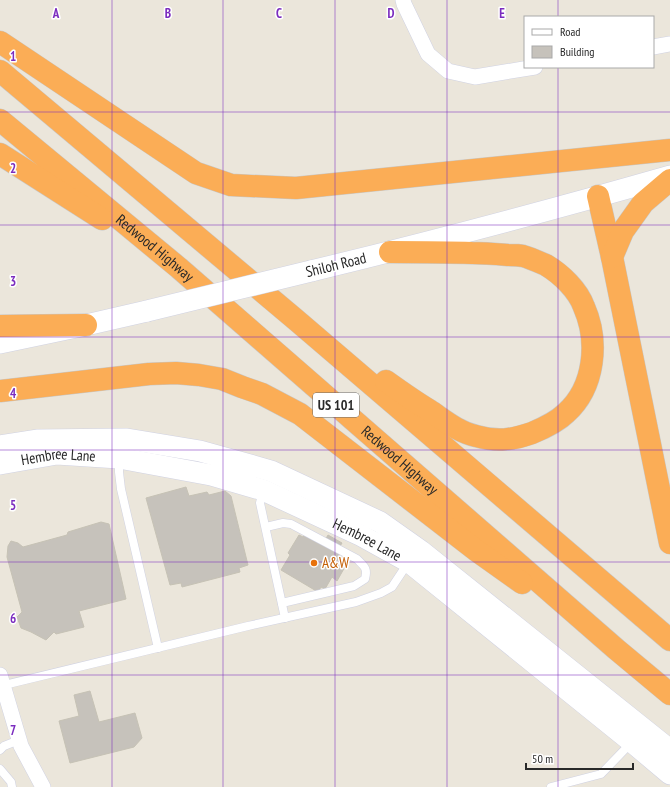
<svg xmlns="http://www.w3.org/2000/svg" width="670" height="787" font-family="'PT Sans Narrow',sans-serif">
	<style>
		.building { fill: #c6c2bb; stroke: #c6c2b5 }
		.lines { fill: none; stroke-linecap: round; stroke-linejoin: round }
		.lane-casing { stroke: #d0d2e2; stroke-width: 9 }
		.street-casing { stroke: #d0d2e2; stroke-width: 16 }
		.secondary-casing { stroke: #d0d2e2; stroke-width: 22 }
		.highway-casing { stroke: #c7c7c7; stroke-width: 23 }
		.lane { stroke: #fff; stroke-width: 8 }
		.street { stroke: #fff; stroke-width: 15 }
		.secondary { stroke: #fff; stroke-width: 21 }
		.highway { stroke: #fbad56; stroke-width: 22 }
		.secondary-bridge-casing { stroke: #d0d2e2; stroke-width: 22; stroke-linecap: butt }
		.secondary-bridge { stroke: #fff; stroke-width: 21 }
		.grid { fill: none; stroke: #7b2cbf; stroke-width: 1; stroke-opacity: 0.55 }
		.food-dot { fill: #e8710a; stroke: #fff; stroke-width: 1.5 }
		.labels { text-anchor: middle; stroke-width: 3; stroke-linejoin: round; paint-order: stroke }
		.shield { fill: #fff; stroke: #696969; stroke-width: 1 }
		.shield-label { font-size: 14px; font-weight: bold; fill: #292929 }
		.street-label { font-size: 15px; fill: #292929; stroke: #fff }
		.food-label { font-size: 15px; fill: #c56008; stroke: #fff; text-anchor: start }
		.grid-label { font-size: 13px; text-anchor: middle; font-weight: bold; fill: #7b2cbf; stroke: #fff; stroke-width: 3; stroke-linejoin: round; paint-order: stroke }
	</style>
	<rect width="100%" height="100%" fill="#ebe6db"/>
	<g class="building">
		<path d="M186 487 189 496 207 492 209 495 225 491 231 496 248 565 239 568 240 572 182 587 181 583 170 585 146 498Z"/>
		<path d="M101 522 109 524 126 599 79 611 84 627 56 634 54 632 46 640 31 632 21 628 17 617 22 612 7 557 8 546 11 541 18 543 23 547 67 535 68 532Z"/>
		<path d="M305 534 323 544 328 535 342 543 337 551 344 555 340 562 346 565 337 581 332 577 325 589 321 587 318 592 281 570 290 555 288 553 299 535 303 537Z"/>
		<path d="M90 691 99 722 135 713 142 738 134 747 70 763 59 721 79 716 74 695Z"/>
	</g>
	<g class="lines">
		<defs>
			<g id="lane">
				<path d="M119 459V472L121 489 158 648"/>
				<path d="M263 490 260 503 285 618"/>
				<path d="M266 527 283 523 291 524 357 559C364 566 368 568 365 579L354 586 282 603"/>
				<path d="M0 686 248 626 356 602 381 593 392 587 408 563"/>
				<path d="M0 750 4 746 19 740"/>
				<path d="M0 769 11 782 12 787"/>
				<path d="M551 787 601 774 631 743"/>
			</g>
			<g id="street">
				<path d="M403 0 404 4 428 54 448 71 475 77 535 67"/>
				<path d="M653 47 670 44"/>
				<path d="M0 675 21 746 43 787"/>
			</g>
			<g id="secondary">
				<path d="M311 271C431 242 551 210 670 176"/>
				<path d="M0 343 86 325 147 311"/>
				<path d="M0 446 37 440 127 439 200 451 271 471 380 522 421 551 670 750"/>
				<path id="s1" d="M0 464 57 454 119 458 211 475 263 490 362 536 409 562 632 742 670 774"/>
			</g>
			<g id="highway">
				<path d="M0 42 196 173 231 185 296 188 670 150"/>
				<path d="M0 71 295 319 670 640"/>
				<path id="s2" d="M0 120 179 268 616 649 670 694"/>
				<path d="M0 154 102 219"/>
				<path d="M598 196 612 257 670 543"/>
				<path d="M612 257 623 231 643 203 670 180"/>
				<path d="M0 326 86 325"/>
				<path d="M386 381C400 391 414 401 429 410 444 420 458 432 476 436 497 442 512 440 532 433 544 428 557 422 566 413 595 387 599 341 584 307 578 290 561 274 546 265 539 262 530 258 523 256 519 255 513 255 508 255 496 254 484 253 472 253 445 252 417 252 390 252"/>
				<path d="M0 391 149 374 176 373 199 375 222 379 242 387 262 394 300 414 477 551 522 583"/>
			</g>
		</defs>
		<use href="#lane" class="lane-casing"/>
		<use href="#street" class="street-casing"/>
		<use href="#secondary" class="secondary-casing"/>
		<use href="#highway" class="highway-casing"/>
		<use href="#lane" class="lane"/>
		<use href="#street" class="street"/>
		<use href="#secondary" class="secondary"/>
		<use href="#highway" class="highway"/>
		<defs>
			<path id="secondary-bridge" d="M147 311 311 271"/>
		</defs>
		<use href="#secondary-bridge" class="secondary-bridge-casing"/>
		<use href="#secondary-bridge" class="secondary-bridge"/>
	</g>
	<path class="grid" d="M112 0V787M223 0V787M335 0V787M447 0V787M558 0V17M558 67V787M0 112H670M0 225H670M0 337H670M0 450H670M0 562H670M0 675H670"/>
	<circle class="food-dot" cx="314" cy="563" r="4"/>
	<g class="labels">
		<rect class="shield" x="313" y="393" width="46" height="24" rx="3"/>
		<g class="shield-label">
			<text x="336" y="410">US 101</text>
		</g>
		<g class="street-label">
			<text dy="5" stroke="none"><textPath href="#s2" startOffset="201">Redwood Highway</textPath></text>
			<text transform="translate(336 265) rotate(-14)" y="5">Shiloh Road</text>
			<text dy="5" stroke="none"><textPath href="#s1" startOffset="59">Hembree Lane</textPath></text>
			<text dy="5" stroke="none"><textPath href="#s2" startOffset="525">Redwood Highway</textPath></text>
			<text dy="5" stroke="none"><textPath href="#s1" startOffset="383">Hembree Lane</textPath></text>
		</g>
		<g class="food-label">
			<text x="322" y="568">A&amp;W</text>
		</g>
	</g>
	<g class="grid-label">
		<text x="56" y="18">A</text>
		<text x="168" y="18">B</text>
		<text x="279" y="18">C</text>
		<text x="391" y="18">D</text>
		<text x="502" y="18">E</text>
		<text x="13" y="61">1</text>
		<text x="13" y="173">2</text>
		<text x="13" y="286">3</text>
		<text x="13" y="398">4</text>
		<text x="13" y="510">5</text>
		<text x="13" y="623">6</text>
		<text x="13" y="735">7</text>
	</g>
	<rect x="524" y="16" width="130" height="52" fill="#ffffff" stroke="#a9a9a9"/>
	<rect x="532" y="29" width="20" height="6" fill="#ffffff" stroke="#a9a9a9"/>
	<text x="560" y="36" font-size="12" fill="#292929">Road</text>
	<rect x="532" y="46" width="20" height="12" fill="#c6c2bb" stroke="#a9a9a9"/>
	<text x="560" y="56" font-size="12" fill="#292929">Building</text>
	<path d="M526 763v6h107v-6" fill="none" stroke="#292929" stroke-width="2"/>
	<text x="532" y="763" font-size="12" fill="#292929" stroke="#ffffff" stroke-width="3" paint-order="stroke">50 m</text>
</svg>
